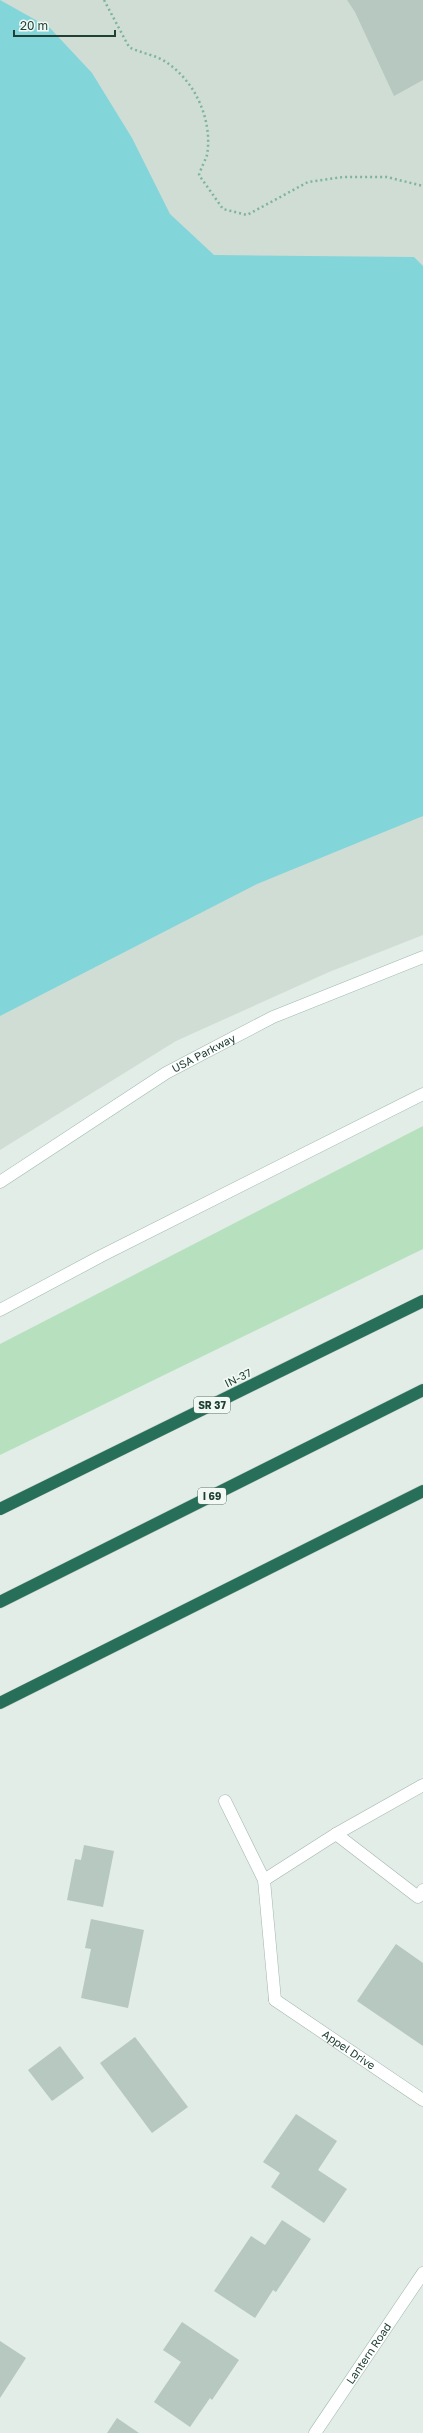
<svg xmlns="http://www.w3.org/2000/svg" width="423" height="2433" font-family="'Golos Text',sans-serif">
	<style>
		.built { fill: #cfddd5 }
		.green { fill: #b7e1be }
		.water { fill: #82d5d9 }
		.building { fill: #b6c8bf }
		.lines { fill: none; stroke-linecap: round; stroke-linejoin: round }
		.lane-casing { stroke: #a3b6ad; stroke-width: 13 }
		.street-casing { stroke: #a3b6ad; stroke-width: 13 }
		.secondary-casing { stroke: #9ebaad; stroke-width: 13 }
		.highway-casing { stroke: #c0cac6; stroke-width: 13 }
		.path { stroke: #7eb49d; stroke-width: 2.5; stroke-dasharray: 2 3; stroke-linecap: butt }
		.lane { stroke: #fff; stroke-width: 12 }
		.street { stroke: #fff; stroke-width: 12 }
		.secondary { stroke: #fff; stroke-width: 12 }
		.highway { stroke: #276f59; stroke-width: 12 }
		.labels { text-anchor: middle; stroke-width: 3.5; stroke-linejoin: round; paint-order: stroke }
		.shield { fill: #f2f9f5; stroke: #5e786d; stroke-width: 1 }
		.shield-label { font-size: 10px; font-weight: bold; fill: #1f4033 }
		.street-label { font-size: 11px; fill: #1f4033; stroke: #f2f9f5 }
	</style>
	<rect width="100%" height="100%" fill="#e1ede6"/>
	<path class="built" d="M0 0H423V935L329 972 176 1041 0 1150Z"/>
	<path class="green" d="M423 1126V1249L0 1455V1344Z"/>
	<path class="water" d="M0 0 50 28 92 73 132 138 170 214 214 255 414 257 423 266V816L257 884 0 1016Z"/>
	<g class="building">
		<path d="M347 0H423V80L394 96 355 12Z"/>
		<path d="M84 1845 114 1851 103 1907 67 1900 75 1859 81 1860Z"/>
		<path d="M91 1919 144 1930 128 2008 81 1998 91 1949 85 1948Z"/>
		<path d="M396 1944 423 1963V2046L357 2001Z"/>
		<path d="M135 2037 188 2107 152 2133 100 2063Z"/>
		<path d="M60 2046 84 2078 52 2101 28 2070Z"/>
		<path d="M296 2114 337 2141 318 2170 347 2189 324 2223 271 2187 280 2173 263 2162Z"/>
		<path d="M282 2220 311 2239 276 2292 273 2290 255 2318 214 2291 251 2236 265 2245Z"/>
		<path d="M182 2322 239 2360 212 2400 210 2398 190 2427 154 2402 181 2362 163 2350Z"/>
		<path d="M0 2341 26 2358 0 2398Z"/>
		<path d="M117 2418 139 2433H107Z"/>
	</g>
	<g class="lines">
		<defs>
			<g id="lane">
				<path d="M225 1801 264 1880 275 2000"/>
				<path d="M336 1834 423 1785"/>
				<path d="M264 1880 336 1834 418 1897 423 1890"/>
			</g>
			<g id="street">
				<path id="s1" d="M275 2000 423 2100"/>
			</g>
			<g id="secondary">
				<path id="s2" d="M0 1182 166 1073 204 1053 273 1017 423 957"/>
				<path d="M0 1310 101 1256 423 1094"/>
				<path id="s3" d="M315 2433 423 2273"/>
			</g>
			<g id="highway">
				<path d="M0 1509 423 1301"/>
				<path d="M0 1602 423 1390"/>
				<path d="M0 1703 423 1491"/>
			</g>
		</defs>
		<use href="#lane" class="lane-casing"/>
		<use href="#street" class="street-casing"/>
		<use href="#secondary" class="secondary-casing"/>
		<use href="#highway" class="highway-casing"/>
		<path class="path" d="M104 0 129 47C140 53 156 55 166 62 195 81 213 120 207 155 205 161 201 168 199 175L223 209 247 215 308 182 343 177H387L423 186"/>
		<use href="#lane" class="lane"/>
		<use href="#street" class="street"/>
		<use href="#secondary" class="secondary"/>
		<use href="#highway" class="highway"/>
	</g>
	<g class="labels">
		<g class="shield">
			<rect x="194" y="1397" width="36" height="16" rx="3"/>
			<rect x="198" y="1488" width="28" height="16" rx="3"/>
		</g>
		<g class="shield-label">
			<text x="212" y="1409">SR 37</text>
			<text x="212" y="1500">I 69</text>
		</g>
		<g class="street-label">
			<text dy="4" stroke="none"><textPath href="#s2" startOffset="241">USA Parkway</textPath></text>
			<text transform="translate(238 1378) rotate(-26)" y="4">IN-37</text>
			<text dy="4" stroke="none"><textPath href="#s1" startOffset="89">Appel Drive</textPath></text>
			<text dy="4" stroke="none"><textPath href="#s3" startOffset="96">Lantern Road</textPath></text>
		</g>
	</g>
	<path d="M14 30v6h101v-6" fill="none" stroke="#1f4033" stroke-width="2"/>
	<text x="20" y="30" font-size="12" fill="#1f4033" stroke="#f2f9f5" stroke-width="3" paint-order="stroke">20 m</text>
</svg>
